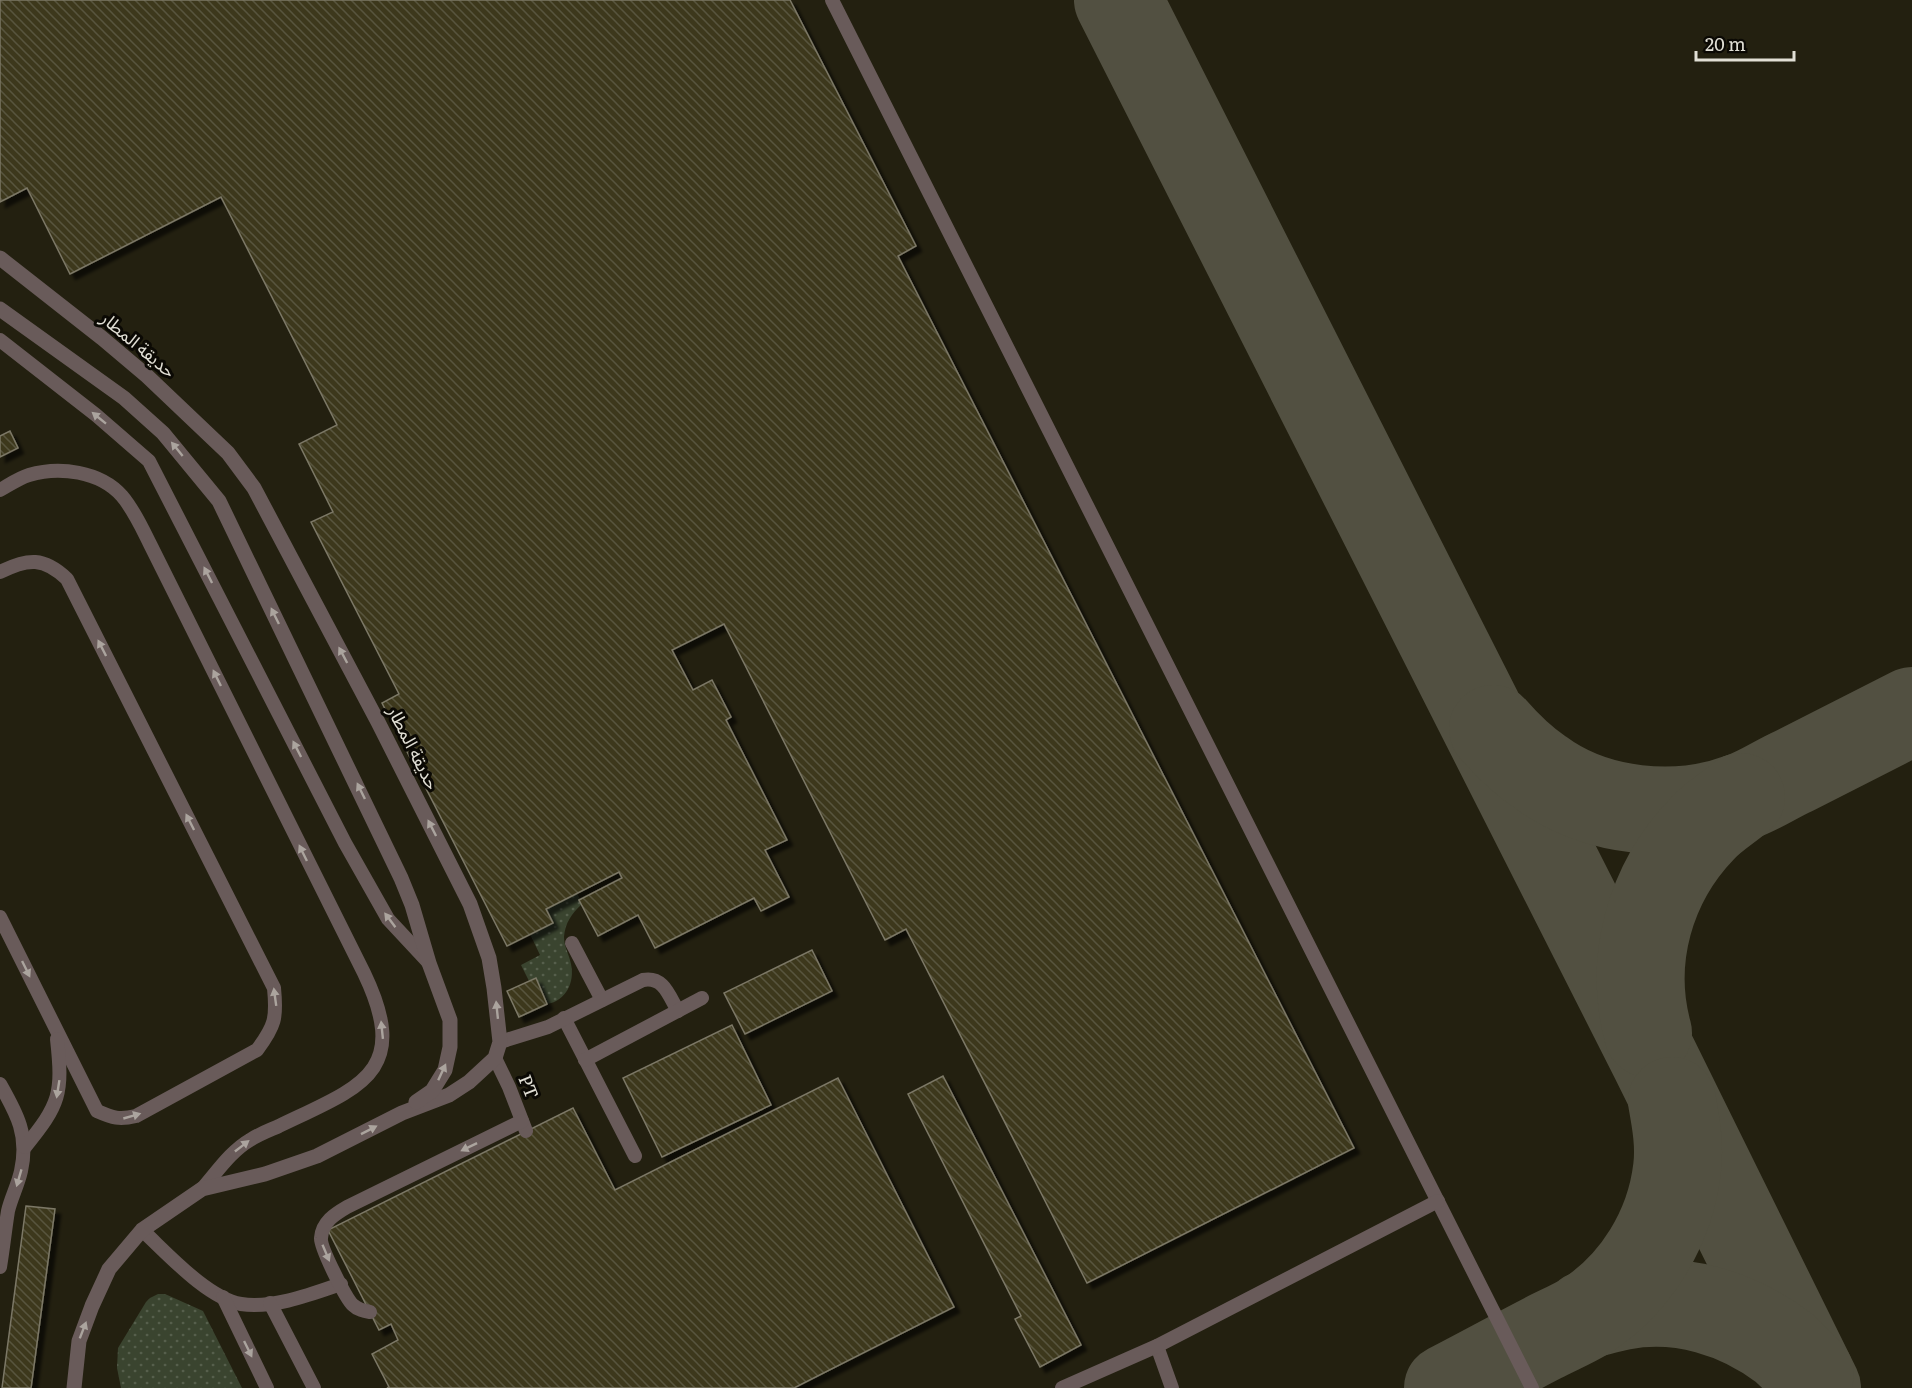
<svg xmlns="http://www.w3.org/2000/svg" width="1912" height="1388" font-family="Literata,'Noto Sans Arabic',serif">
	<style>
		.grass { fill: url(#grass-dots) }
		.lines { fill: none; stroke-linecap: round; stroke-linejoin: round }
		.taxiway { stroke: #525041; stroke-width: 88 }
		.building { fill: url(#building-back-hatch); stroke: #7c7866; stroke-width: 1.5; filter: url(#shadow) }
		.service { stroke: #695b5a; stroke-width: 14 }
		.minor { stroke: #695b5a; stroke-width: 15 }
		.oneway { fill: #aba49e }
		.labels { text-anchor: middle; stroke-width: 6; stroke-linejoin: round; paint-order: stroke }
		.street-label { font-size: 18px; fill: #e1dfd5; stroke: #0b0904 }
	</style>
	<defs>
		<pattern id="grass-dots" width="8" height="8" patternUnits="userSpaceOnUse" patternTransform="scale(1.5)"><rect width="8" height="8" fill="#3a442f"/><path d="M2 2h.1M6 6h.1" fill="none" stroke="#565f4c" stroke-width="1.8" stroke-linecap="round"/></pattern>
		<pattern id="building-back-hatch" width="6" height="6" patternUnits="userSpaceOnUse" patternTransform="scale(1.5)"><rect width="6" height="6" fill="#3d381e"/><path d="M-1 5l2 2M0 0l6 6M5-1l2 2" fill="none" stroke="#59543e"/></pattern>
		<filter id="shadow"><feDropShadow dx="5.5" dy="5.5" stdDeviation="1.5" flood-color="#0009"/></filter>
	</defs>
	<rect width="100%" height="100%" fill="#232010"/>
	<g class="grass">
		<path d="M577 893 582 904C572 913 565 923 564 937 564 947 569 954 571 964 575 982 566 1001 547 1004L536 978 529 981 521 965 540 955 530 934 553 923 546 909Z"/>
		<path d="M158 1294H165L203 1311 242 1388H121L117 1368 118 1348 146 1302 150 1298Z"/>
	</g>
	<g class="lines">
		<g class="taxiway">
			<path d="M1118 0 1655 1060 1817 1388"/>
			<path d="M1493 729C1507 745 1522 760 1540 772 1595 813 1677 821 1741 797 1759 791 1776 779 1794 771 1833 751 1873 731 1912 711"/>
			<path d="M1648 1033C1628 960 1650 883 1702 829 1713 817 1728 808 1741 797"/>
			<path d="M1586 1315C1598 1312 1610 1308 1622 1306 1679 1295 1738 1313 1784 1348 1793 1356 1802 1366 1810 1374"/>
			<path d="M1448 1388C1479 1372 1510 1355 1541 1339 1556 1331 1571 1325 1586 1316 1636 1284 1670 1228 1677 1169 1680 1146 1676 1123 1672 1101"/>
		</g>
	</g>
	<g class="building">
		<path d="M0 0H790L916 246 898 256 1354 1148 1087 1283 906 929 885 940 724 624 672 650 693 690 712 680 731 717 726 720 787 840 765 850 789 897 761 911 754 898 655 948 638 915 598 936 579 900 622 878 619 872 546 909 553 923 507 946 382 703 399 694 311 522 333 512 299 444 337 425 221 197 70 274 27 188 0 202Z"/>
		<path d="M10 431 18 448 0 457V436Z"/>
		<path d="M812 950 832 991 745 1034 724 993Z"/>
		<path d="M536 978 547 1004 519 1017 507 991Z"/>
		<path d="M732 1025 771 1105 662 1157 623 1078Z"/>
		<path d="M943 1076 1081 1345 1040 1367 1015 1319 1021 1316 908 1094Z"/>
		<path d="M838 1078 954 1307 794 1388H387L389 1387 372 1354 398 1340 391 1324 379 1330 328 1230 573 1108 615 1190Z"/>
		<path d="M26 1206 55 1209 31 1388H2Z"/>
	</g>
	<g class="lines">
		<g class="service">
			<path d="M832 0 1532 1388"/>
			<path d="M0 340 96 415 149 461 345 843 388 919 429 963"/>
			<path d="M0 490C9 485 19 478 29 475 59 466 100 471 122 496 134 510 142 528 150 544L364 973C412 1073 360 1087 279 1126 270 1130 259 1134 250 1140 231 1151 217 1172 202 1189"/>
			<path d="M0 572C28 558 44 557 67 579L274 988C277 1018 275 1026 257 1050L136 1116C119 1120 113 1118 97 1111L0 917"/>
			<path d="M572 943 602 1000"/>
			<path d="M564 1018 635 1156"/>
			<path d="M500 1042 548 1027 643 980C664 976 669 996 678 1011"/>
			<path d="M495 1058 509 1087 526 1131"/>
			<path d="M585 1060 702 998"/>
			<path d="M0 1084C17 1114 29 1135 21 1171 18 1185 11 1198 8 1211 5 1230 3 1249 0 1267"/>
			<path d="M25 1147C60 1104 63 1094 57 1039"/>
			<path d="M142 1230C167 1253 207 1298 241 1304 273 1309 312 1294 341 1284"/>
			<path d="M223 1297 267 1388"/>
			<path d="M270 1303 314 1388"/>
			<path d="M370 1312C364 1311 358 1310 353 1305 346 1299 320 1247 321 1238 322 1222 335 1214 347 1207L522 1121"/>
			<path d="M1157 1346 1172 1388"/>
			<path d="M1062 1388 1157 1346 1438 1201"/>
		</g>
		<g class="minor">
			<path d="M0 258 102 338 147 376 228 453 254 488 378 722 470 904 489 958 494 988 500 1042 495 1058 469 1082 449 1095 402 1113 317 1156 265 1174 202 1189 142 1230 109 1269 92 1306 79 1341 74 1388"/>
			<path d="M0 309 124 398 163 433 219 501 401 878 412 905 429 963 450 1020V1047L445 1070 432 1091 416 1102"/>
		</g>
	</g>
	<defs><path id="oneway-solid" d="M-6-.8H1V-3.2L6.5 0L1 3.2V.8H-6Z" transform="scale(1.5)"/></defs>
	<g class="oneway">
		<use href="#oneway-solid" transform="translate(99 418) rotate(-141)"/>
		<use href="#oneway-solid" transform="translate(177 449) rotate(-129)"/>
		<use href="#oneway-solid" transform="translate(208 575) rotate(-117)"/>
		<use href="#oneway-solid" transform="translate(275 616) rotate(-116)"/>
		<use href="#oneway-solid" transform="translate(102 648) rotate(-117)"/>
		<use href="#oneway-solid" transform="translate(343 655) rotate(-118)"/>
		<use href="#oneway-solid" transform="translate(217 678) rotate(-116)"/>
		<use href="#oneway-solid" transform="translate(297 749) rotate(-117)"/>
		<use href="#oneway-solid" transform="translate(361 791) rotate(-116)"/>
		<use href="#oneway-solid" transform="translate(190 822) rotate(-117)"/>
		<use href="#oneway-solid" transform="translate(432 828) rotate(-117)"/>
		<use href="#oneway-solid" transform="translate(303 853) rotate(-116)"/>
		<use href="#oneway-solid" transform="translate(390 920) rotate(-127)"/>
		<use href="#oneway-solid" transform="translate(26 969) rotate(64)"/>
		<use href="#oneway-solid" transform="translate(275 997) rotate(-98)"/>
		<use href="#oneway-solid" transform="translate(497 1010) rotate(-96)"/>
		<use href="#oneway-solid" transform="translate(382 1030) rotate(-96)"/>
		<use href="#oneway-solid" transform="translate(442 1072) rotate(-65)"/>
		<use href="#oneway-solid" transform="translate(58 1089) rotate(99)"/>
		<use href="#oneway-solid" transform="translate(132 1116) rotate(-16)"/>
		<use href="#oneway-solid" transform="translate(369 1130) rotate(-27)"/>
		<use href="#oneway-solid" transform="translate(242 1146) rotate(-38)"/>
		<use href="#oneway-solid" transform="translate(469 1147) rotate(154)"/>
		<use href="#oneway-solid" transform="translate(19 1178) rotate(106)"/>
		<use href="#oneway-solid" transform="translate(326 1253) rotate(67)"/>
		<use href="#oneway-solid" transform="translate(83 1330) rotate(-69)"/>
		<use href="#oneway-solid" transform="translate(248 1349) rotate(64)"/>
	</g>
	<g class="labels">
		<g class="street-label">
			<text transform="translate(138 345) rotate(40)" y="6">حديقة المطار</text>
			<text transform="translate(413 748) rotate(63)" y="6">حديقة المطار</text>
			<text transform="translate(528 1087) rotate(68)" y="6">PT</text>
		</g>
	</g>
	<path d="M1696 51v9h98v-9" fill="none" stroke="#e1dfd5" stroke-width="3"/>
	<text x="1705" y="51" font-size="18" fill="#e1dfd5" stroke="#0b0904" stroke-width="4.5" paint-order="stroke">20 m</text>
</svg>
